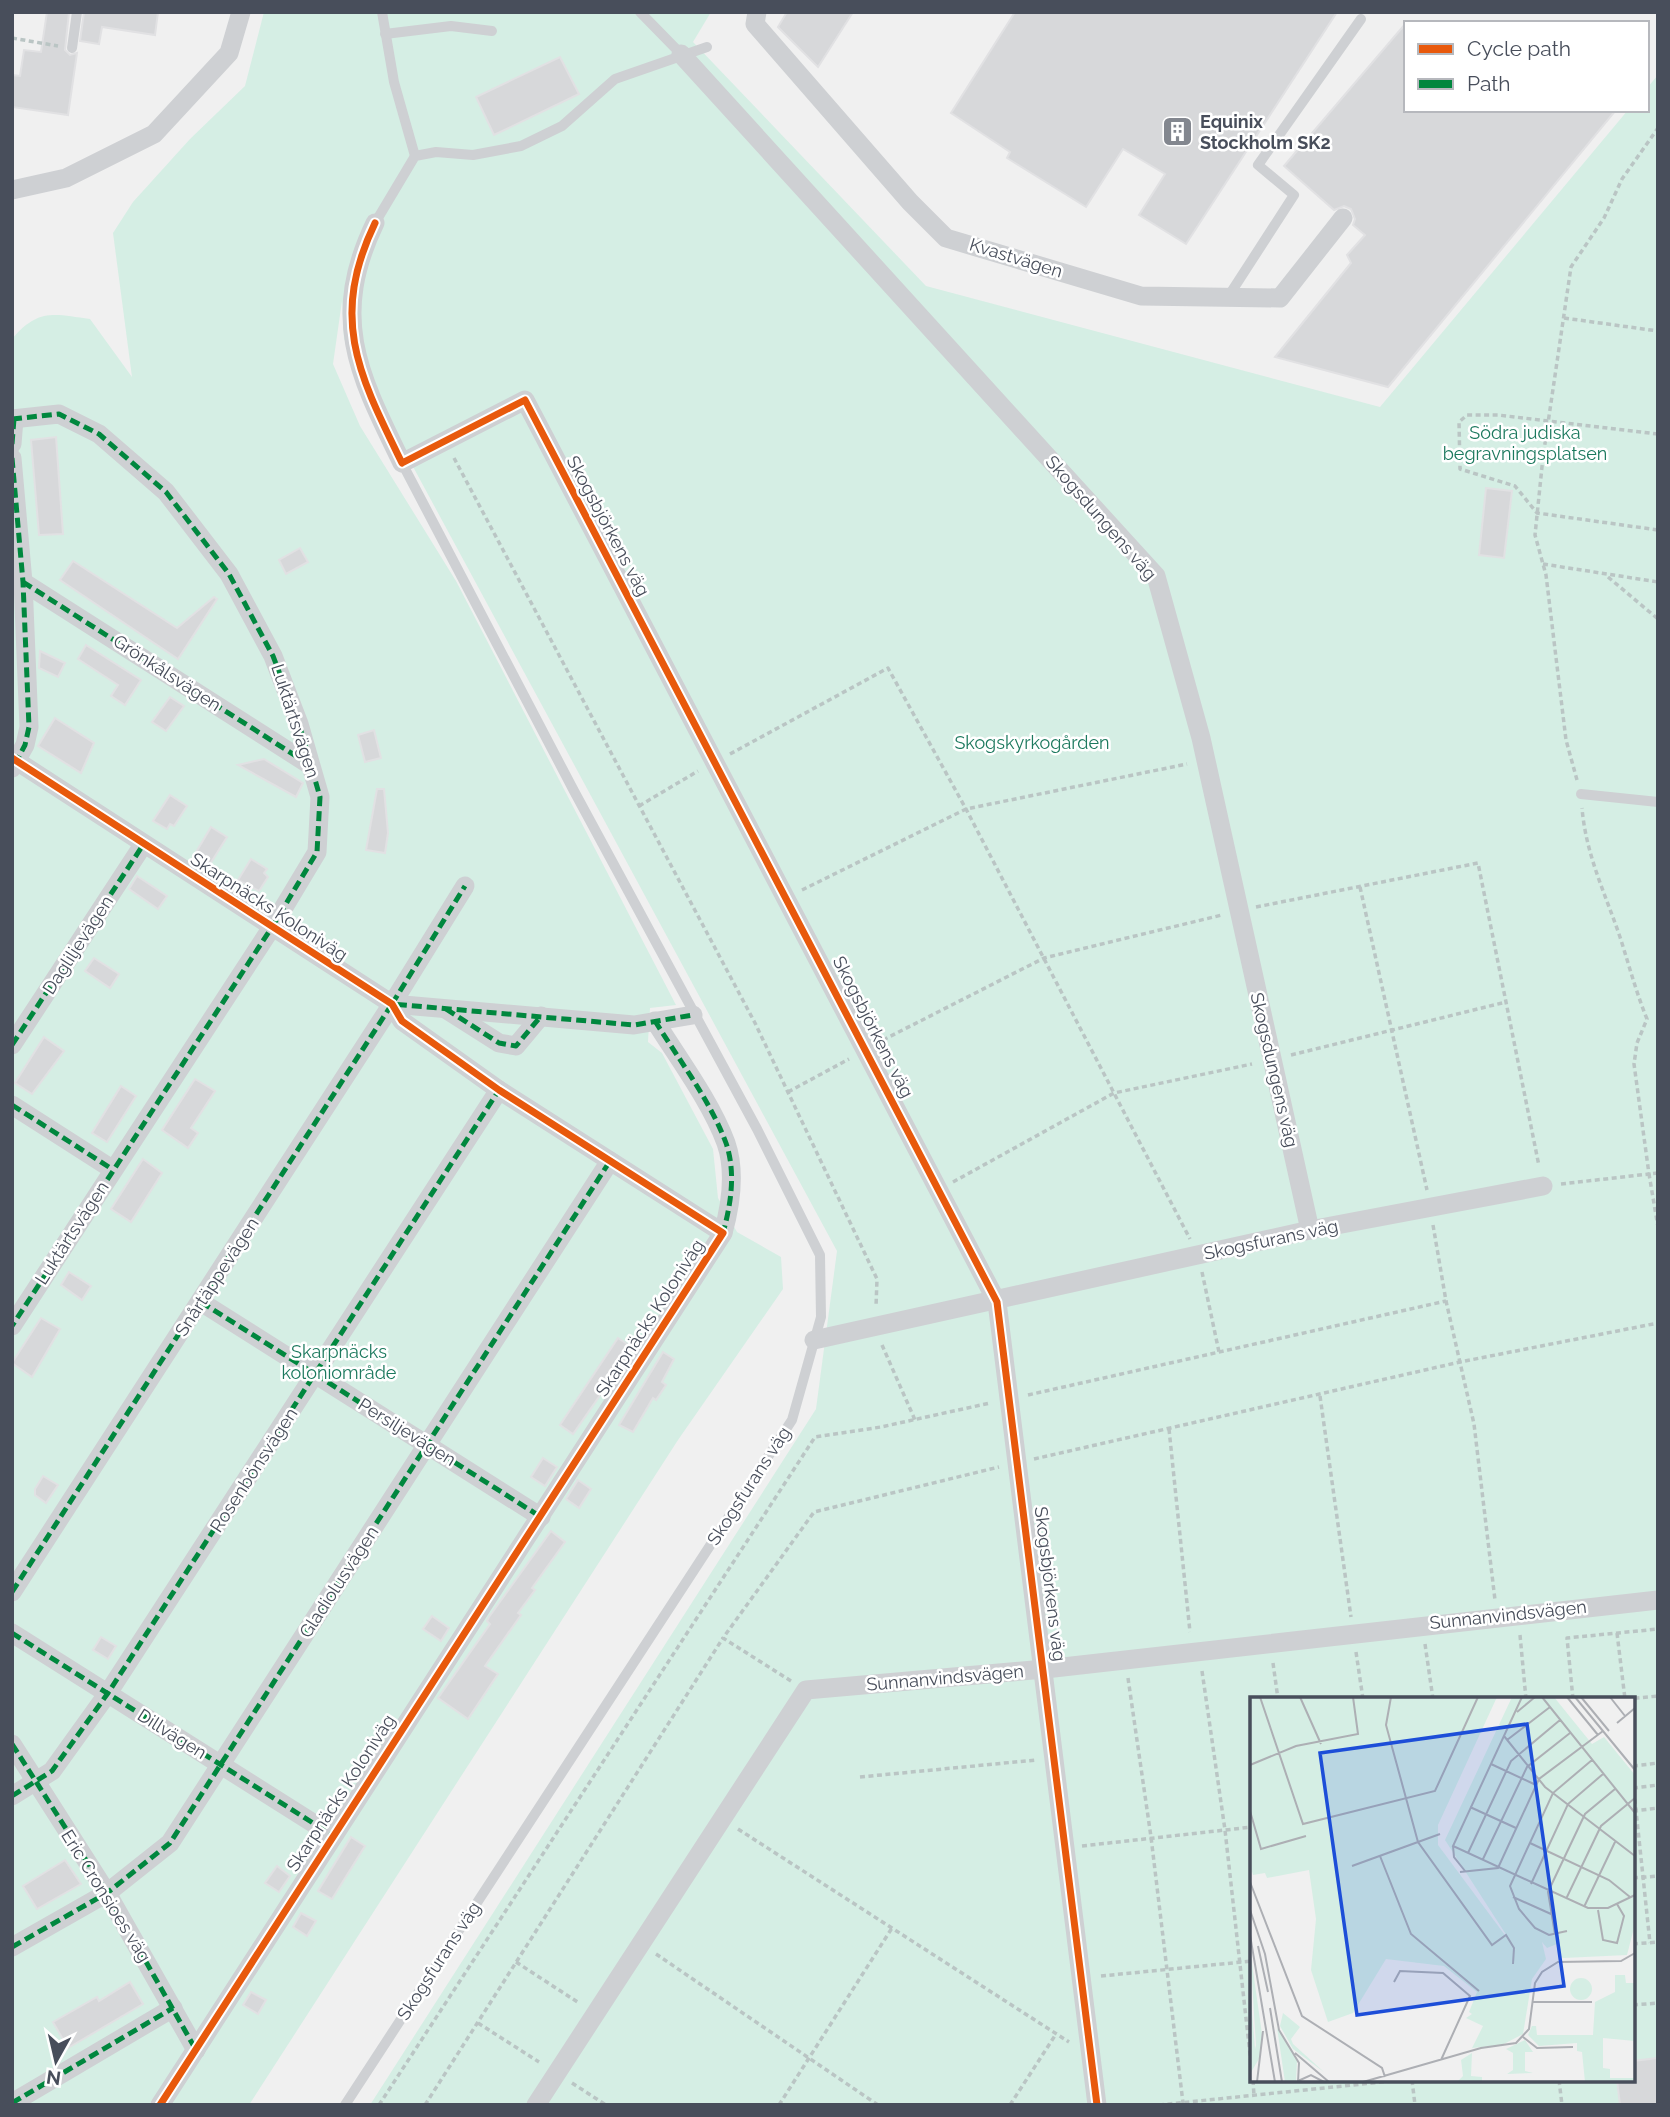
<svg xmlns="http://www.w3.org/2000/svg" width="1670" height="2117" font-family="Raleway,sans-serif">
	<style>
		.green { fill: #d5eee4; fill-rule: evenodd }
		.building { fill: #d7d8da; stroke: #e1e1e3; stroke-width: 2 }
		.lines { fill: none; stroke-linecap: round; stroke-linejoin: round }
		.path { stroke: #bac5c4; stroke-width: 3.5; stroke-dasharray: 5 3.5; stroke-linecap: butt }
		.service { stroke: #ced0d3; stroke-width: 10 }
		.minor { stroke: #ced0d3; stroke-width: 19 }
		.quiet { stroke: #00873e; stroke-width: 5; stroke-dasharray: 10 5; stroke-linecap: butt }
		.cycleway-casing { stroke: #fff; stroke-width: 11 }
		.cycleway { stroke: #e8590c; stroke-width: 7 }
		.labels { text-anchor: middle; stroke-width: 5; stroke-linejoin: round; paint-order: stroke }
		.poi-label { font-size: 18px; font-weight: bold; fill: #484e5b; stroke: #fff; text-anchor: start }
		.street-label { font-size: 18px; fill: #484e5b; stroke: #fff }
		.park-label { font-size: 18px; fill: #1c795e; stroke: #fff }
		.inset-road { fill: none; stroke: #adafb4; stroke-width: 2 }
		.view { fill: #1d4ed8; fill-opacity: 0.15; stroke: #1d4ed8; stroke-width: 3.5 }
		.inset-edge { fill: none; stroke: #484e5b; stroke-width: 3.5 }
	</style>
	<rect width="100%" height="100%" fill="#f0f0f0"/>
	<path class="green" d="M264 12H711L693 42 926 286 1380 407 1628 110H1647V88L1658 75V2105H370L816 1409 837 1251 344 339 342 301 333 364 360 426 456 581 676 1005 650 1008 648 1042 662 1053 713 1149 718 1198 737 1232 781 1257 783 1289 678 1440 249 2105H12V339C38 308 54 314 90 319L132 377 113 233 133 202 190 139 245 86ZM1252 1699H1633V2080H1252Z"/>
	<g class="building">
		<path d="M47 12H69L65 50 70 55 77 53 68 115 12 107V75L20 76 24 50 41 52Z"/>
		<path d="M84 12H158L155 35 102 27 99 44 80 41Z"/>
		<path d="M787 12H853L818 67 778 27Z"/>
		<path d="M1015 12H1337L1186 244 1139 215 1165 174 1123 149 1086 207 1007 158 1010 152 951 113Z"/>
		<path d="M1406 23V110H1616L1388 387 1275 357 1351 263 1347 255 1365 235 1353 225 1355 219 1351 209 1344 206 1334 210 1284 166Z"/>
		<path d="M560 57 579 94 494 135 476 97Z"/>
		<path d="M56 437 63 534 39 535 31 440Z"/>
		<path d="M1486 488 1512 491 1504 558 1479 555Z"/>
		<path d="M300 548 308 562 286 574 279 560Z"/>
		<path d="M73 561 177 628 214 597 217 599 178 659 60 580Z"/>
		<path d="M86 645 141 680 125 705 111 696 118 685 78 659Z"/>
		<path d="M40 651 65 663 58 677 39 668Z"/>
		<path d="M170 697 184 706 166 731 152 722Z"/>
		<path d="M55 718 94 743 81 773 38 746Z"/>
		<path d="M374 730 381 758 365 762 358 735Z"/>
		<path d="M264 759 303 783 296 797 238 765Z"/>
		<path d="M377 789H384L388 833 385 853 366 850Z"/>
		<path d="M170 795 187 806 174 826 170 824 167 829 153 821Z"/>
		<path d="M211 827 227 837 210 864 195 854Z"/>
		<path d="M251 859 267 869 264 873 268 877 259 891 238 880Z"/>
		<path d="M137 876 167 896 158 909 129 889Z"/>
		<path d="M94 958 119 974 110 988 85 971Z"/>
		<path d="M44 1037 64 1051 32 1094 15 1083Z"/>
		<path d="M195 1079 215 1091 191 1128 198 1133 188 1148 162 1130Z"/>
		<path d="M121 1086 136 1096 107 1142 92 1133Z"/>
		<path d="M143 1159 162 1173 131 1222 111 1209Z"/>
		<path d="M69 1272 91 1286 82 1300 61 1285Z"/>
		<path d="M41 1318 60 1329 32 1377 12 1363Z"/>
		<path d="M618 1338 633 1348 573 1434 560 1425Z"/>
		<path d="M663 1352 674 1359 662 1382 666 1385 656 1400 653 1398 633 1432 619 1425Z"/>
		<path d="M543 1458 557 1467 545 1486 531 1477Z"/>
		<path d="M43 1476 58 1485 46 1503 35 1495V1489Z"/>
		<path d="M578 1480 591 1489 579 1508 566 1499Z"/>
		<path d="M551 1531 565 1542 532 1588 535 1590 518 1613 521 1615 485 1666 498 1674 468 1719 438 1698 490 1624 487 1621 489 1617Z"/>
		<path d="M432 1616 449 1628 441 1641 423 1629Z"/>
		<path d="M101 1637 116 1646 108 1659 93 1650Z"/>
		<path d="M351 1837 365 1846 332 1899 318 1891Z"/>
		<path d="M65 1860 81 1884 37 1909 23 1886Z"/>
		<path d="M277 1866 290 1876 279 1892 265 1883Z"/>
		<path d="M301 1913 316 1921 307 1936 293 1927Z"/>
		<path d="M130 1982 143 2004 68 2048 53 2022 97 1997 99 2001Z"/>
		<path d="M251 1992 266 2000 258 2014 243 2005Z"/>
		<path d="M1658 2058V2105H1620L1617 2080H1633V2061Z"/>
	</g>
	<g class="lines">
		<g class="path">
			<path d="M12 38 58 46"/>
			<path d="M1564 318 1658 331"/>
			<path d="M1658 434 1498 415H1467L1459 422 1460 469 1515 486 1537 513 1658 530"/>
			<path d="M454 458 755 1023 877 1279 876 1307"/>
			<path d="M1543 564 1658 582"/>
			<path d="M1608 577 1658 619"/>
			<path d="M730 754 888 668 966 809 1190 1239"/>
			<path d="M1577 780 1566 740 1546 575 1535 535 1543 457 1571 267 1604 218 1622 179 1658 128"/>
			<path d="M639 806 698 771"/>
			<path d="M1360 887 1427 1190"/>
			<path d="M802 890 966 809 1187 764"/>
			<path d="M1256 907 1478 863 1539 1166"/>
			<path d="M883 1040 1044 958 1222 915"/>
			<path d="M1291 1055 1506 1002"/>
			<path d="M788 1092 849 1059"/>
			<path d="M1658 1173 1649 1174 1658 1227"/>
			<path d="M953 1182 1114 1093 1252 1064"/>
			<path d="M1561 1184 1649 1174 1634 1064 1637 1043 1647 1019C1636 992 1629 965 1620 937 1605 893 1586 855 1582 808"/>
			<path d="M1433 1225 1446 1301 1474 1424 1495 1600"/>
			<path d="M1202 1272 1219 1352"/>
			<path d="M882 1345 915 1420"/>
			<path d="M1028 1395 1446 1301"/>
			<path d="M1320 1396 1351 1617"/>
			<path d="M1169 1429 1190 1632"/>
			<path d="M1034 1459 1460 1362 1658 1323"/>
			<path d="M1617 1633 1625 1699"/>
			<path d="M1520 1635 1526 1699"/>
			<path d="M1425 1644 1433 1699"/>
			<path d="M1356 1652 1363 1699"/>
			<path d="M1273 1663 1278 1699"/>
			<path d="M1202 1671 1225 1830 1252 2072"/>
			<path d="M1128 1678 1151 1837 1183 2103"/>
			<path d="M791 1681 723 1638 814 1512 999 1467"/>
			<path d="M1573 1699 1567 1638 1658 1629"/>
			<path d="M1626 1699 1658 1696"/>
			<path d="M1633 1766 1658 1763"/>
			<path d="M860 1777 1036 1760"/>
			<path d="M1633 1782 1650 1943"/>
			<path d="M1633 1788 1658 1785"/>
			<path d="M1633 1811 1658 1808"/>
			<path d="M738 1829 1069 2042"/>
			<path d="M1082 1846 1252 1827"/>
			<path d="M1633 1878 1658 1876"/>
			<path d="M1633 1944 1658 1942"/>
			<path d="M656 1954 878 2105"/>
			<path d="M516 1962 579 2003"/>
			<path d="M1101 1976 1252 1961"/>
			<path d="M1633 2005 1658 2003"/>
			<path d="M478 2023 539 2062"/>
			<path d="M1253 2080 1254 2096"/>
			<path d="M1412 2080 1415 2105"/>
			<path d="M1559 2080 1562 2105"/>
			<path d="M572 2083 606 2105"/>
			<path d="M379 2105 815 1437 881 1427 990 1403"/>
			<path d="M425 2105 723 1638"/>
			<path d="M779 2105 892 1928"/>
			<path d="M1010 2105 1056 2034"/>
			<path d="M1159 2105 1401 2080"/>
		</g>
		<g class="service">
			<path d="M382 12 394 82 415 156"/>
			<path d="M640 12 681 54"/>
			<path d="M385 34 451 26 492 31"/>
			<path d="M72 48 77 12"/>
			<path d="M375 223 415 156 436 152 473 155 521 146 562 126 615 79 707 47"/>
			<path d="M1228 297 1294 195 1258 165 1361 19"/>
			<path d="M1581 794 1658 802"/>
			<path d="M345 2105 792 1420 821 1317 820 1255 757 1129 574 791 402 463"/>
		</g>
		<g class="minor">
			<path d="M757 12 755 24 910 202 946 238 1141 296 1280 298 1343 218"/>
			<path d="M681 54 1156 576 1201 738 1310 1230"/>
			<path d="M12 190 66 178 154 134 229 53 241 12"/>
			<path d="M375 223C329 319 359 375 402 463L525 400 997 1302 1097 2105"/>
			<path d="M12 419 59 414 99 434 166 492 229 574 273 656 299 724 320 797 317 852 272 927 12 1326"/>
			<path d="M12 444 14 419"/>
			<path d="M12 458 23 582 29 727 25 745 12 768"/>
			<path d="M23 582 310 765"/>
			<path d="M12 758 392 1004 402 1021 499 1090 723 1233 160 2105"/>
			<path d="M392 1004 465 886"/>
			<path d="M447 1010 499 1043 516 1046 541 1016"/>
			<path d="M655 1021C678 1058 711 1102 726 1143 736 1172 731 1204 723 1233"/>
			<path d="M12 1045 143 845"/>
			<path d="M12 1105 112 1169"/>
			<path d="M201 1302 541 1517"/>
			<path d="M814 1340 1310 1230 1543 1186"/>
			<path d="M12 1592 392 1004 634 1025 693 1015"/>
			<path d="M12 1633 332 1835"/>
			<path d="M12 1744 107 1893 196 2050"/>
			<path d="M12 1796 52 1771 108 1693 499 1090"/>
			<path d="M12 1947 107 1893 170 1843 610 1161"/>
			<path d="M12 2103 173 2008"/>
			<path d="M536 2105 806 1690 1045 1669 1658 1600"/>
		</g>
		<g class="quiet">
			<path d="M12 419 59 414 99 434 166 492 229 574 273 656 299 724 320 797 317 852 272 927 12 1326"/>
			<path d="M12 444 14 419"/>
			<path d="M12 458 23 582 29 727 25 745 14 766"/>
			<path d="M23 582 310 765"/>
			<path d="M392 1004 465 886"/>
			<path d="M446 1009 499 1043 516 1046 541 1016"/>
			<path d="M655 1021C678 1058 711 1102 726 1143 736 1172 731 1204 723 1233"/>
			<path d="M12 1045 143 845"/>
			<path d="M12 1105 112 1169"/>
			<path d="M201 1302 541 1517"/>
			<path d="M12 1592 392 1004 634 1025 693 1015"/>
			<path d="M12 1633 332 1835"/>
			<path d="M12 1744 107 1893 196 2050"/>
			<path d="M12 1796 52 1771 108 1693 499 1090"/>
			<path d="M12 1947 107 1893 170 1843 610 1161"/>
			<path d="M12 2103 173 2008"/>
		</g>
		<defs>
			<g id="cycleway">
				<path d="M375 223C329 319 359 375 402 463L525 400 997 1302 1097 2105"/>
				<path d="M12 758 392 1004 402 1021 499 1090 723 1233 160 2105"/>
			</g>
		</defs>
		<use href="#cycleway" class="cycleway-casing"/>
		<use href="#cycleway" class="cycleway"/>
	</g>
	<defs>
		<symbol id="building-square" viewBox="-11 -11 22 22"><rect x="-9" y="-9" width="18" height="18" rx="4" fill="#83878f" stroke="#fff"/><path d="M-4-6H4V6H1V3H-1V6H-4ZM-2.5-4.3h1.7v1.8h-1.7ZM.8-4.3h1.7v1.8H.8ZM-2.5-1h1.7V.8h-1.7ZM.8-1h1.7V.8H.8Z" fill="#fff"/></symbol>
	</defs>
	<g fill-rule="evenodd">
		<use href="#building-square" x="1160" y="114" width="35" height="35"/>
	</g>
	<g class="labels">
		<g class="poi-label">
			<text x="1200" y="128">Equinix<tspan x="1200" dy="21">Stockholm SK2</tspan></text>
		</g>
		<g class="street-label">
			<text transform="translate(1016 258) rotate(17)" y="6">Kvastvägen</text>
			<text transform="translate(1101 518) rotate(49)" y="6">Skogsdungens väg</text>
			<text transform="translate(608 526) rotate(62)" y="6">Skogsbjörkens väg</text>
			<text transform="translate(167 673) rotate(33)" y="6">Grönkålsvägen</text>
			<text transform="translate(295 721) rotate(72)" y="6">Luktärtsvägen</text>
			<text transform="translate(269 907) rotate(33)" y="6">Skarpnäcks Koloniväg</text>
			<text transform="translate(78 945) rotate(-57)" y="6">Dagliljevägen</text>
			<text transform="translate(873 1027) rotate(63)" y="6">Skogsbjörkens väg</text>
			<text transform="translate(1274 1070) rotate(77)" y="6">Skogsdungens väg</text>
			<text transform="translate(72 1233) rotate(-57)" y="6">Luktärtsvägen</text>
			<text transform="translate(1271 1240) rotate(-12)" y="6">Skogsfurans väg</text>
			<text transform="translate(217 1277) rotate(-57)" y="6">Snårtäppevägen</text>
			<text transform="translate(650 1318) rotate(-57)" y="6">Skarpnäcks Koloniväg</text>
			<text transform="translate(407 1432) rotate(32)" y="6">Persiljevägen</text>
			<text transform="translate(254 1470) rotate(-57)" y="6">Rosenbönsvägen</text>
			<text transform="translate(749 1486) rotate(-57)" y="6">Skogsfurans väg</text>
			<text transform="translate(339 1582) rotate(-57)" y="6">Gladiolusvägen</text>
			<text transform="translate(1050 1584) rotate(83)" y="6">Skogsbjörkens väg</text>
			<text transform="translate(1508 1615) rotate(-6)" y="6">Sunnanvindsvägen</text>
			<text transform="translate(945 1678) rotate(-5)" y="6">Sunnanvindsvägen</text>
			<text transform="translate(172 1734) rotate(32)" y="6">Dillvägen</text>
			<text transform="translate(341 1793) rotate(-57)" y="6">Skarpnäcks Koloniväg</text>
			<text transform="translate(106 1896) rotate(58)" y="6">Eric Cronsioes väg</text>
			<text transform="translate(439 1961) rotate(-57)" y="6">Skogsfurans väg</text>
		</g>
		<g class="park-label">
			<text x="1525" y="439">Södra judiska<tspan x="1525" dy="21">begravningsplatsen</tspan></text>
			<text x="1032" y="749">Skogskyrkogården</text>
			<text x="339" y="1358">Skarpnäcks<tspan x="339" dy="21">koloniområde</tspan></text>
		</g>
	</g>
	<g transform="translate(1250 1697)">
		<rect width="385" height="385" fill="#f0f0f0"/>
		<path d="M0 0H247L188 128V148L266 253 195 143 262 0H304L342 47 354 40 385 78V227L377 258 314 261 309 260 307 247 297 251 292 245 296 262 282 282 273 337 252 348 222 351 233 329 216 321 222 317 219 315 227 295 194 269 136 262 103 316 78 325 61 273 66 222 59 173 17 181 15 176 3 178 0 168ZM0 253 12 337 10 360 0 377V289L5 352 6 348ZM365 278H375L376 286H385V344L353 341V371L360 372V381H385V385H335L332 355 327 354V346L289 349 278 338 282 329H286L287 338H343L345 305 365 295ZM320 292a11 11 0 1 1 22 0a11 11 0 1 1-22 0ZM24 310 27 331 47 364 46 385H35ZM33 316 50 330 41 342 43 347 74 375 43 352 30 329ZM275 343 283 355H275V374L283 376 257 377 263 373V356L256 352ZM222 356 221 379 232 380V385H207L213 379 211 363Z" fill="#d5eee4"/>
		<path class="inset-road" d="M10 0 53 127 185 94 228 0M50 0 71 47M141 0 136 28 168 145 242 248 256 238 264 251 263 267M272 0 203 149 338 211H358L385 198M292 0 385 116M317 0 348 38M325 0 385 73M331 0 359 34M360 0 375 19M267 15 285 0M367 26 385 11M254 39 295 90 385 159M257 43 300 10M241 67 286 88M0 68 46 49 108 37 103 0M220 110 266 131M0 114 11 152 56 139M280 146 359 183 380 200M203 149 204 160 215 174M218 156 261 64 310 23M130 159 161 237 229 294M233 162 277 70 320 36M102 169 190 137M210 175 248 171 289 82 353 34M0 185 52 319 132 371 135 380M281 187 318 107 353 77M263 200 301 217M316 202 351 129 385 101M334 210 365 145M0 213 15 257 29 333 49 366 48 385M348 213 353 243 367 246 374 219 367 207M317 234 299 238 285 231 269 212 260 189 303 96 342 63M305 237 298 195 335 117 365 92M0 238 25 385M8 249 18 295M144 285 150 274 193 276 220 299 191 363M282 305H342M20 311 32 385M273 340 287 351 323 350M45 356 79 385M48 384 61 378 74 385M7 385 13 334M113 385 231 351 266 346 279 332 285 286 292 275 308 265 371 264 385 256"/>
		<path class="view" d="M277 27 314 289 107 318 70 56Z"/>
		<rect width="385" height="385" class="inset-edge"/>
	</g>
	<rect width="1670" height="2117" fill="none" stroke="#484e5b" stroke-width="28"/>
	<rect x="1404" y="21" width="245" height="91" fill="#ffffff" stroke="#b6b8bd" stroke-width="2"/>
	<rect x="1418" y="44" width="35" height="10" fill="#e8590c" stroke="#b6b8bd" stroke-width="2"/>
	<text x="1467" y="56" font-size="21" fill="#484e5b">Cycle path</text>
	<rect x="1418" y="79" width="35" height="10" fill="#00873e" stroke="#b6b8bd" stroke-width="2"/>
	<text x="1467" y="91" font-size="21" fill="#484e5b">Path</text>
	<g transform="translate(56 2061) rotate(188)" stroke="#ffffff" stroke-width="5" paint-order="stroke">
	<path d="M0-5L12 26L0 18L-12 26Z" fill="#484e5b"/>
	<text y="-10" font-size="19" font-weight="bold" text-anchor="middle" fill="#484e5b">N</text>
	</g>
</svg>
